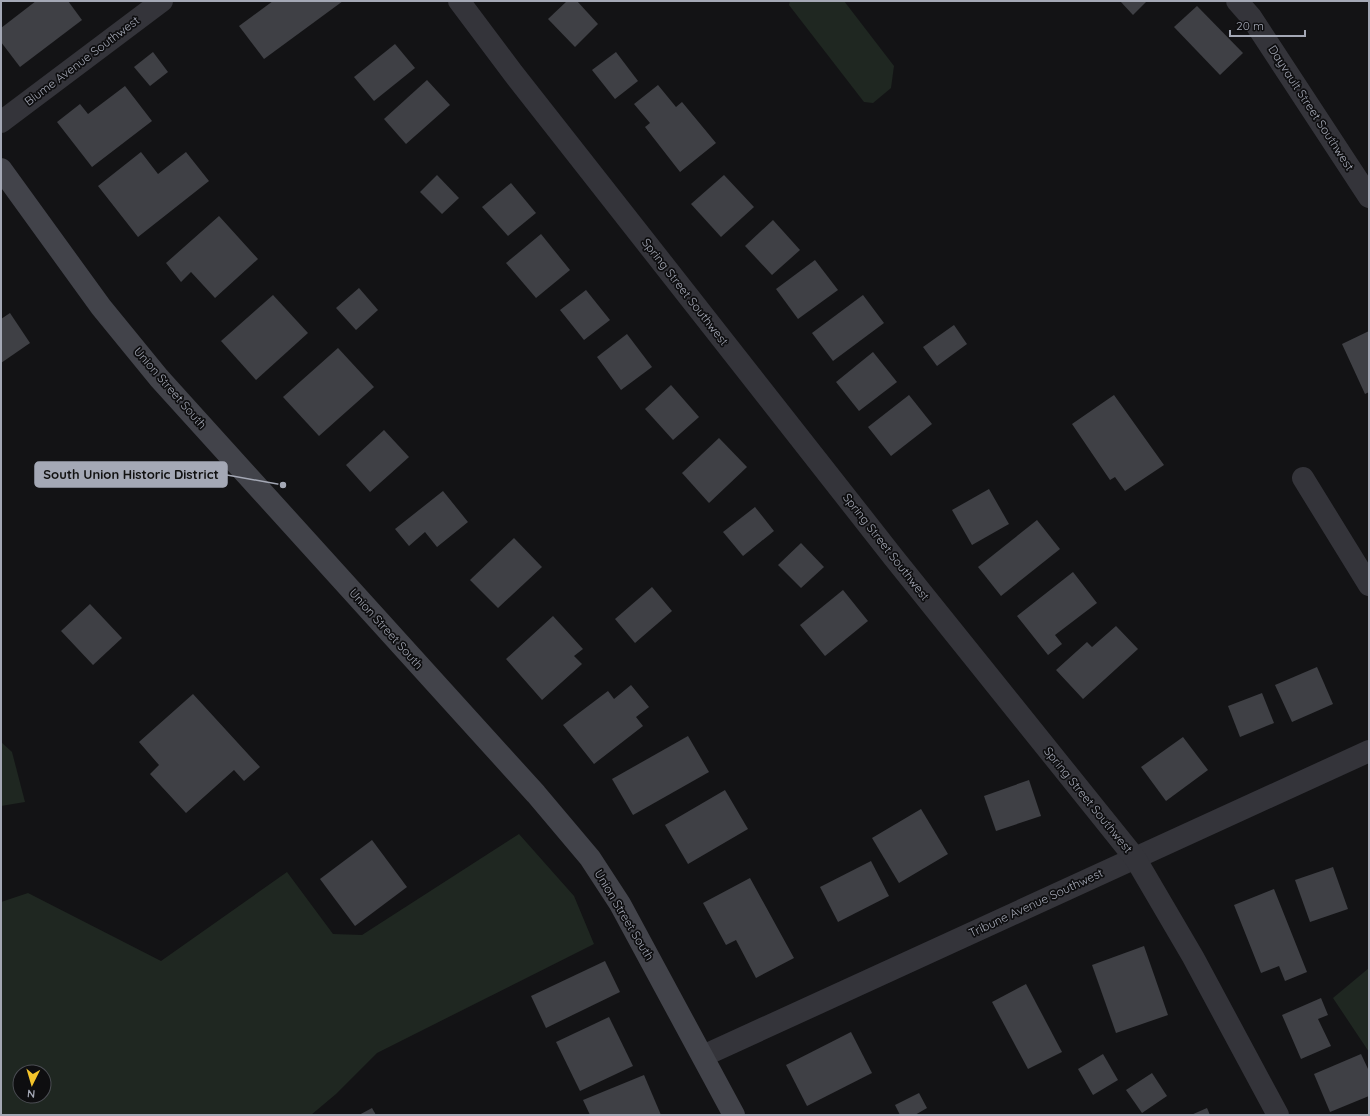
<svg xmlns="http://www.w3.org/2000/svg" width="1370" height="1116" font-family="Quicksand,sans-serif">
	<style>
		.green { fill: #1f2721; fill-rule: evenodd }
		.building { fill: #3f4045 }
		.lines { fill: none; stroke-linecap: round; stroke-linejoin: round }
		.minor { stroke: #34343a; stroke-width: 22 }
		.tertiary { stroke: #34343a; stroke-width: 22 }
		.secondary { stroke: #42434a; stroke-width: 22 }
		.labels { text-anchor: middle; stroke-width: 3.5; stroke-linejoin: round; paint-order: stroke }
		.street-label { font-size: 12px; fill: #a4a8b5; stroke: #0e0e10 }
		.leader { fill: none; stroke: #a4a8b5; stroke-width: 1.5 }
		.callout-dot { fill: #a4a8b5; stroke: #0e0e10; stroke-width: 1.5 }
		.callout { fill: #a4a8b5; stroke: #a4a8b5; stroke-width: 1.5 }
		.callout-label { font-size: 13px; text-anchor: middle; font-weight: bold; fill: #111 }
	</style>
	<rect width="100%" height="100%" fill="#131315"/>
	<g class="green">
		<path d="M790 1H844L894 66 891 88 873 103 864 102 789 5Z"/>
		<path d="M1 742 12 752 25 802 1 806Z"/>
		<path d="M519 834 574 896 594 944 377 1053 336 1094 311 1115H1V902L28 893 161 961 287 872 333 934 362 935ZM20 1072H44V1096H20Z"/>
		<path d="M1369 968V1052L1333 998Z"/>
	</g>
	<g class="building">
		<path d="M36 1H68L82 20 20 67 1 42V28Z"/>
		<path d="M273 1H343L264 59 239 26Z"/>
		<path d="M567 1H577L598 24 575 47 548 19Z"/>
		<path d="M1120 1H1147L1133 15Z"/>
		<path d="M1197 6 1243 53 1220 75 1174 27Z"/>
		<path d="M395 44 415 68 374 101 354 77Z"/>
		<path d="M153 52 168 72 150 86 134 67Z"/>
		<path d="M616 52 638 81 615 99 592 70Z"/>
		<path d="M427 80 450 105 406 144 384 119Z"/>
		<path d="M658 85 676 107 682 102 716 143 680 172 645 127 650 123 634 104Z"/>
		<path d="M125 86 152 121 92 167 57 122 80 104 88 114Z"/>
		<path d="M141 152 158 174 186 152 209 181 138 237 98 186Z"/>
		<path d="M437 175 459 198 442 214 420 192Z"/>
		<path d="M724 175 754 207 721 237 691 204Z"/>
		<path d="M511 183 536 213 508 236 482 207Z"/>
		<path d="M219 216 258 259 215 298 191 272 181 282 166 263Z"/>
		<path d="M773 220 800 250 772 275 745 246Z"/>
		<path d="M541 234 570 270 536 298 506 263Z"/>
		<path d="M815 260 838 290 798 319 776 289Z"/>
		<path d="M359 288 378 310 356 330 336 308Z"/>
		<path d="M586 290 610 320 584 340 560 310Z"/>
		<path d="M273 295 308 333 256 380 221 341Z"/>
		<path d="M863 295 884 323 833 361 812 333Z"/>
		<path d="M10 313 30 343 1 363V319Z"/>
		<path d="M954 325 967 344 937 366 923 347Z"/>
		<path d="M1369 331V392L1365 394 1342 344Z"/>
		<path d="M627 334 652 367 621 390 597 357Z"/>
		<path d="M338 348 374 387 319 436 283 397Z"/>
		<path d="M873 352 897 382 859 411 836 382Z"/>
		<path d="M671 385 699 417 673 440 645 409Z"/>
		<path d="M909 395 932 424 891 456 868 427Z"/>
		<path d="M1114 395 1164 465 1125 491 1115 477 1110 480 1072 424Z"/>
		<path d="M384 430 409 457 370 492 346 465Z"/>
		<path d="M719 438 747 467 709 503 682 473Z"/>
		<path d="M989 489 1009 524 972 545 952 510Z"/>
		<path d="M443 491 468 522 437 547 425 532 409 546 395 529Z"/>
		<path d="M755 507 774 531 743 556 723 532Z"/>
		<path d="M1037 520 1060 549 1001 596 978 567Z"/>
		<path d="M514 538 542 567 498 608 470 580Z"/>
		<path d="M801 543 824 567 801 588 778 565Z"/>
		<path d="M1073 572 1097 603 1055 635 1062 644 1048 655 1017 616Z"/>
		<path d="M652 587 672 611 635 643 615 619Z"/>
		<path d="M843 590 868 621 825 656 800 625Z"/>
		<path d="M90 604 122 638 93 665 61 631Z"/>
		<path d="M553 616 583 649 574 656 582 664 542 700 506 659Z"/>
		<path d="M1116 626 1138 649 1083 699 1056 670 1087 642 1092 647Z"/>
		<path d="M1317 667 1333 704 1292 722 1275 685Z"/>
		<path d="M631 685 649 707 636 717 643 726 594 764 563 725 608 691 614 699Z"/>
		<path d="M1262 693 1274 723 1240 737 1228 706Z"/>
		<path d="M193 694 260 767 244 781 234 770 186 813 150 774 159 765 139 742Z"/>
		<path d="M688 736 709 772 633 815 612 779Z"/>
		<path d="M1183 737 1208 770 1166 801 1141 767Z"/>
		<path d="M1029 780 1041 816 996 831 984 796Z"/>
		<path d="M725 790 748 829 688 864 665 825Z"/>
		<path d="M921 809 948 854 899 883 872 838Z"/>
		<path d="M372 840 407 887 355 926 320 879Z"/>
		<path d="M871 861 889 896 838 922 820 887Z"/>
		<path d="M1333 867 1348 909 1310 922 1295 880Z"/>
		<path d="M750 878 794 958 756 978 736 940 726 945 703 903Z"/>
		<path d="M1274 889 1307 972 1285 981 1279 966 1261 973 1234 905Z"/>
		<path d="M1144 946 1168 1015 1116 1033 1092 965Z"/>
		<path d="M605 961 620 992 546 1028 531 996Z"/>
		<path d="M1026 984 1062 1052 1028 1069 992 1002Z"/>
		<path d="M1321 998 1328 1015 1318 1019 1331 1046 1301 1059 1282 1015Z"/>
		<path d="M609 1017 633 1066 580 1091 556 1042Z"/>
		<path d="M851 1032 872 1073 807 1106 786 1065Z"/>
		<path d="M1103 1054 1118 1080 1093 1095 1078 1069Z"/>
		<path d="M1361 1054 1369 1071V1096L1330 1112 1314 1074Z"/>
		<path d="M1152 1073 1167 1096 1142 1113 1126 1090Z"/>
		<path d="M644 1075 661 1115H590L583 1100Z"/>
		<path d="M919 1093 927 1108 915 1115H900L895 1105Z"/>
		<path d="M372 1108 376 1115H359Z"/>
		<path d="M1207 1108 1210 1115H1191Z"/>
	</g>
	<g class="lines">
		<g class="minor">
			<path d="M1237 1 1251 17 1369 197"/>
			<path d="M1 122 162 1"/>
			<path d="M1303 478 1369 585"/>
			<path d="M703 1056 1369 751"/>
		</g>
		<path class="tertiary" d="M459 1 513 73 894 558 1135 858 1193 957 1278 1115"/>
		<path class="secondary" d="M1 169 101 307 159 378 536 794 590 858 620 904 734 1115"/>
	</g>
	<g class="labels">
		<g class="street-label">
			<text transform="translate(82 61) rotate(-37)" y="4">Blume Avenue Southwest</text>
			<text transform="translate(1311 108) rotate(57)" y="4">Dayvault Street Southwest</text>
			<text transform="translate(685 292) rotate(52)" y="4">Spring Street Southwest</text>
			<text transform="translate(170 388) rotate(49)" y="4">Union Street South</text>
			<text transform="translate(886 547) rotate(52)" y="4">Spring Street Southwest</text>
			<text transform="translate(386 629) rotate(48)" y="4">Union Street South</text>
			<text transform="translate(1088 800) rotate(51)" y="4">Spring Street Southwest</text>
			<text transform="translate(1036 903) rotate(-25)" y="4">Tribune Avenue Southwest</text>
			<text transform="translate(624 915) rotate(59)" y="4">Union Street South</text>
		</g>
	</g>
	<path class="leader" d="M283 485L227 475"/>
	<circle class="callout-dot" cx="283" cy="485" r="4"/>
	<rect class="callout" x="35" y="462" width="192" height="25" rx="4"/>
	<g class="callout-label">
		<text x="131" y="479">South Union Historic District</text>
	</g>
	<rect width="1370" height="1116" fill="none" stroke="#a4a8b5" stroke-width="4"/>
	<g transform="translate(32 1084) rotate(185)"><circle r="19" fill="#0e0e10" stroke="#4a4c52"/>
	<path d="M0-3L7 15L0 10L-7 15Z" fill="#f4c42b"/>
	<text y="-6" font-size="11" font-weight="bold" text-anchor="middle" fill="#a4a8b5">N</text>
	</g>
	<path d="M1230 30v6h75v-6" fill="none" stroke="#a4a8b5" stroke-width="2"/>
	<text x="1236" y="30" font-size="12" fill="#a4a8b5" stroke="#0e0e10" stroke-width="3" paint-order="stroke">20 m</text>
</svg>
